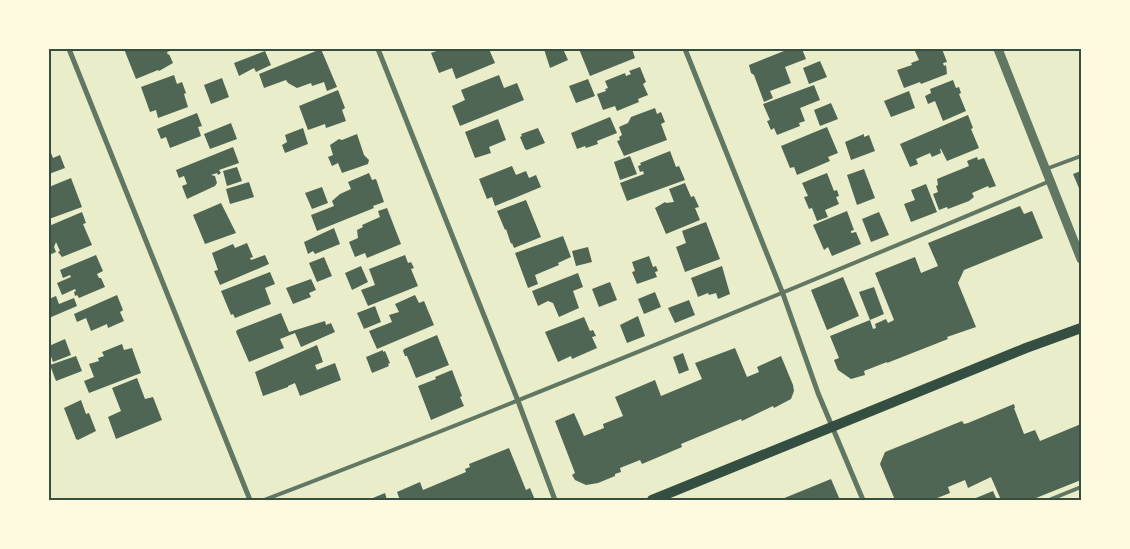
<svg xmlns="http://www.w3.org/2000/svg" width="1130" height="549" font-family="Signika,sans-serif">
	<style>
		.building { fill: #4f6655 }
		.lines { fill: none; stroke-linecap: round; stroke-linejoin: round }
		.service { stroke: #617663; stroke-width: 4 }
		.minor { stroke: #617663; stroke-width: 5 }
		.tertiary { stroke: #617663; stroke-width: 9 }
		.secondary { stroke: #344e41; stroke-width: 10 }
		.neatline { fill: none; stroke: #344e41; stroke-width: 2 }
	</style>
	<rect width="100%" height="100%" fill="#e9edc9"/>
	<g class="building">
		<path d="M124 49H175L167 52 168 55 169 54 173 63 159 71 158 70 136 79Z"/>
		<path d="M321 49 337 87 327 91 324 82 312 86 311 83 297 88 288 83 286 80 264 88 259 74Z"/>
		<path d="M442 49H489L495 63 456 79 452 68 439 73 431 53Z"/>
		<path d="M544 49H563L568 60 550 68Z"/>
		<path d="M579 49H632L635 58 590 76Z"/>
		<path d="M789 49H802L806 59 785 67 791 83 770 91 773 98 764 102 754 75 751 73 749 65Z"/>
		<path d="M914 49H942L947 62 943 63 944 66 946 65 947 74 921 84 920 82 904 88 897 70 912 65 911 63 919 60Z"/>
		<path d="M265 51 271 65 256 72 254 68 239 76 234 63Z"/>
		<path d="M820 61 827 77 809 84 803 68Z"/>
		<path d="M640 67 646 82 643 84 648 95 638 99 639 102 617 111 615 106 603 110 597 94 606 91 605 89 608 88 605 81 625 73 626 76 631 74 629 71Z"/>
		<path d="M174 75 177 84 182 82 186 93 184 94 188 107 158 118 156 110 150 112 141 87Z"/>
		<path d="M499 75 504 88 517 83 524 100 460 126 452 106 465 100 461 90Z"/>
		<path d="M222 78 229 97 211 104 204 85Z"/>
		<path d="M588 79 595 96 576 103 569 86Z"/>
		<path d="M953 80 956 88 959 87 961 93 959 94 966 111 943 121 935 101 928 104 925 96 931 93 930 89Z"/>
		<path d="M814 85 820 100 800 108 805 121 799 123 800 126 777 135 774 128 771 130 767 121 770 120 763 104Z"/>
		<path d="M338 90 345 108 342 110 346 121 326 128 325 124 308 130 299 106Z"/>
		<path d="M909 91 915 108 891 117 884 101Z"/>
		<path d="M831 103 838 119 820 126 814 110Z"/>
		<path d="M655 108 657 114 661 112 665 122 661 124 667 140 624 156 617 141 620 140 619 137 622 135 619 127 628 123 631 117Z"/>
		<path d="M197 113 202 126 198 127 201 136 170 148 166 137 161 139 157 129Z"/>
		<path d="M968 115 973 128 971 129 979 148 947 161 941 149H940L941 153 932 157 930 153 916 159 918 164 910 167 900 144Z"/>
		<path d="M610 117 617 133 597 141 598 144 586 148 585 146 577 149 571 133Z"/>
		<path d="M498 119 506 140 489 147 491 153 475 158 465 132Z"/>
		<path d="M231 123 237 139 210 149 204 134Z"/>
		<path d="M827 127 838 153 828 157 830 161 797 175 794 167 790 168 781 146Z"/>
		<path d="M303 128 308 144 285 153 282 145 287 142 285 135Z"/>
		<path d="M538 128 545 143 527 150 525 149 520 137 522 136 521 134Z"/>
		<path d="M357 134 364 155 369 160 368 164 342 173 338 163 332 166 328 157 333 155 330 145 339 139 342 140Z"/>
		<path d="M864 134V137L869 135 875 151 851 160 845 142Z"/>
		<path d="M233 147 239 163 219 170 221 173 218 175 217 173 211 175 215 176 217 183 215 186 187 199 182 186 187 184 184 176 179 178 176 170Z"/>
		<path d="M49 148 53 158 60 155 65 168 49 174Z"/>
		<path d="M670 151 676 167 679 166 685 180 627 201 620 183 644 174 643 171 640 172 638 166 641 165 640 163Z"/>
		<path d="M630 156 637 174 620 180 614 162Z"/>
		<path d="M977 157 978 160 984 158 996 186 989 188 988 186 972 193 974 197 969 201 948 209 947 207 939 210 933 194 938 192 936 186 938 185 937 179 969 166 967 161Z"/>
		<path d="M512 166 516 175 526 171 529 178 536 175 541 187 495 206 492 197 487 199 479 179Z"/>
		<path d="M237 167 242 181 227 186 223 171Z"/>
		<path d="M864 169 875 198 857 205 847 175Z"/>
		<path d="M1081 171V193L1073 174Z"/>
		<path d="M369 173 372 180 376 179 384 202 373 206 374 208 317 231 311 215 334 206 332 201 340 194 351 189 348 182Z"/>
		<path d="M827 173 834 191 837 190 839 196 836 197 839 204 825 210 828 217 817 221 812 208 809 209 804 197 808 196 802 183Z"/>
		<path d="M71 178 82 207 49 219V187Z"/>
		<path d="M249 182 254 197 230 204 226 189Z"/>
		<path d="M685 183 691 197 694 196 699 207 695 208 700 220 666 234 655 208 665 202 666 203 674 202 669 189Z"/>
		<path d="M926 184 937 212 911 222 904 204 915 200 911 190Z"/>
		<path d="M322 187 328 203 312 209 305 193Z"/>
		<path d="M526 200 541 237 514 248 512 243 511 244 506 229 505 230 497 211Z"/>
		<path d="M221 203 236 233 205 244 193 215Z"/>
		<path d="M1020 206 1024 214 1032 211 1043 238 964 270 958 283 976 327 947 337 948 339 887 363V362L864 371 865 375 851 379 838 370 834 360 839 358 830 336 870 320 873 329 876 328 875 324 886 319 888 323 894 320 875 273 915 257 921 273 938 266 928 243Z"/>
		<path d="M387 208 401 244 367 258 365 253 355 257 349 242 358 238 357 230 363 227 362 225 380 217 378 211Z"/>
		<path d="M847 211 854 230 851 231V233L856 232 861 244 832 256 828 247 824 250 813 225Z"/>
		<path d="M82 212 86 223 83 224 92 245 62 257 58 252 60 251 56 242 54 247 56 252 49 255V226Z"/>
		<path d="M879 212 889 235 871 242 862 219Z"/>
		<path d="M706 222 720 259 685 272 676 247 686 243 682 231Z"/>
		<path d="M334 228 340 244 315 254 313 251 308 254 304 242Z"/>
		<path d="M563 236 571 257 558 263 559 265 535 275 538 284 528 288 515 253Z"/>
		<path d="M247 243 253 257 250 258 251 260 265 255 269 264 220 285 214 271 218 270 212 253 233 244 235 248Z"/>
		<path d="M588 247 592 262 576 266 572 251Z"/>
		<path d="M96 255 103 271 97 274 99 278H101L105 287 79 298 77 295 75 296 74 292 76 291 75 289 62 295 57 283 71 277 70 275 63 278 60 270Z"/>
		<path d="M405 255 408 263 411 262 414 268 411 269 418 286 368 306 361 290 375 285 369 269Z"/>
		<path d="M649 256 653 267 656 266 658 271 655 272 657 277 637 284 632 272 635 271 632 262Z"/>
		<path d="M324 257 332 276 317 282 309 263Z"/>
		<path d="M361 266 368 282 352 290 345 273Z"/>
		<path d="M722 266 730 294 718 299 716 293 709 295 708 293 698 297 691 278Z"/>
		<path d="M270 272 275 284 265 288 271 304 235 318 233 314 231 315 221 291Z"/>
		<path d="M578 273 583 287 573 291 579 308 559 317 553 303 548 301 538 306 532 291Z"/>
		<path d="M843 277 859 316 827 330 811 290Z"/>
		<path d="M311 279 316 290 309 293 311 297 293 304 286 288Z"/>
		<path d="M610 282 617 300 599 307 592 289Z"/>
		<path d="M874 287 884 314 870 320 859 292Z"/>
		<path d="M655 292 661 307 644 314 638 299Z"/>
		<path d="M117 295 123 310 120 312 124 321 108 328 107 324 91 331 86 318 77 322 74 314Z"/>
		<path d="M415 295 419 303 424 301 434 325 377 349 369 331 392 322 389 315 399 312 395 304Z"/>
		<path d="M56 296 59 304 74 298 77 306 49 318V299Z"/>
		<path d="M689 300 695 315 675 323 668 308Z"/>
		<path d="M375 306 381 322 364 329 357 313Z"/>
		<path d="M281 313 289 332 325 321 326 325 331 323 335 332 301 347 295 333 280 339 284 348 249 362 236 332 237 330Z"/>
		<path d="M638 316 645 336 627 343 620 325Z"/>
		<path d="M584 317 590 331 593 330 596 336 592 337 597 348 572 359 571 356 558 362 545 332Z"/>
		<path d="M437 335 449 365 416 378 407 356H405L403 351 404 349Z"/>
		<path d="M65 339 71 355 53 362 49 351V346Z"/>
		<path d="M122 344 124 350 132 348 141 373 89 393 84 381 94 377 89 364 99 361 98 358 104 356 102 352Z"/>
		<path d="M317 345 323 362 315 365 317 370 335 363 341 380 300 396 295 383 288 386V387L263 396 255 372Z"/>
		<path d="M735 348 747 377 759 372 757 367 781 356 793 385 794 391 791 399 774 408 773 406 742 421 741 419 681 444 682 447 642 464 640 460 620 468 621 472 615 474V476L598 483 586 485 575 480 572 475 575 473 555 421 574 413 584 436 604 428 603 424 623 416 615 397 655 380 661 396 702 379 695 363Z"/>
		<path d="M383 350V352L385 351 390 363 388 364 389 366 372 373 366 357Z"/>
		<path d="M683 353 689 370 679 374 673 357Z"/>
		<path d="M76 356 82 371 56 381 50 365Z"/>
		<path d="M452 370 462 396 460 397 464 406 431 420 418 386 436 379 435 377Z"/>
		<path d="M137 378 145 399 153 397 162 420 116 439 108 417 121 411 112 388Z"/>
		<path d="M81 400 86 414 89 413 96 431 78 440 76 439 64 408Z"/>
		<path d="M1014 404 1015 408H1014L1024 434 1035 430 1040 441 1081 424V480L1031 500H1001L991 477 968 488 965 480 948 487 950 493 932 500H895L880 464 885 452 962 421 964 424 968 423Z"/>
		<path d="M509 448 526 490 530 488 535 500H400L397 492 420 482 423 490 466 472 465 469 470 467 469 464Z"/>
		<path d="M831 479 840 500H782V499Z"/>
		<path d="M993 491 997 500H971Z"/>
		<path d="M385 493 387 500H368Z"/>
	</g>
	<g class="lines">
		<g class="service">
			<path d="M1046 169 1081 156"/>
			<path d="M264 500C528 399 789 291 1050 181"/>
			<path d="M1049 500 1081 487"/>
		</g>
		<g class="minor">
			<path d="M69 49 250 500"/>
			<path d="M378 49 518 401 555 500"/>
			<path d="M685 49 783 294 818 393 863 500"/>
		</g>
		<path class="tertiary" d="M998 49 1081 259"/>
		<path class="secondary" d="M652 500 1026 348 1081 328"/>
	</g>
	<rect width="1130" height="549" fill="none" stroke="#fefae0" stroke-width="100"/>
	<rect x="50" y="50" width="1030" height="449" class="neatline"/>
</svg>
